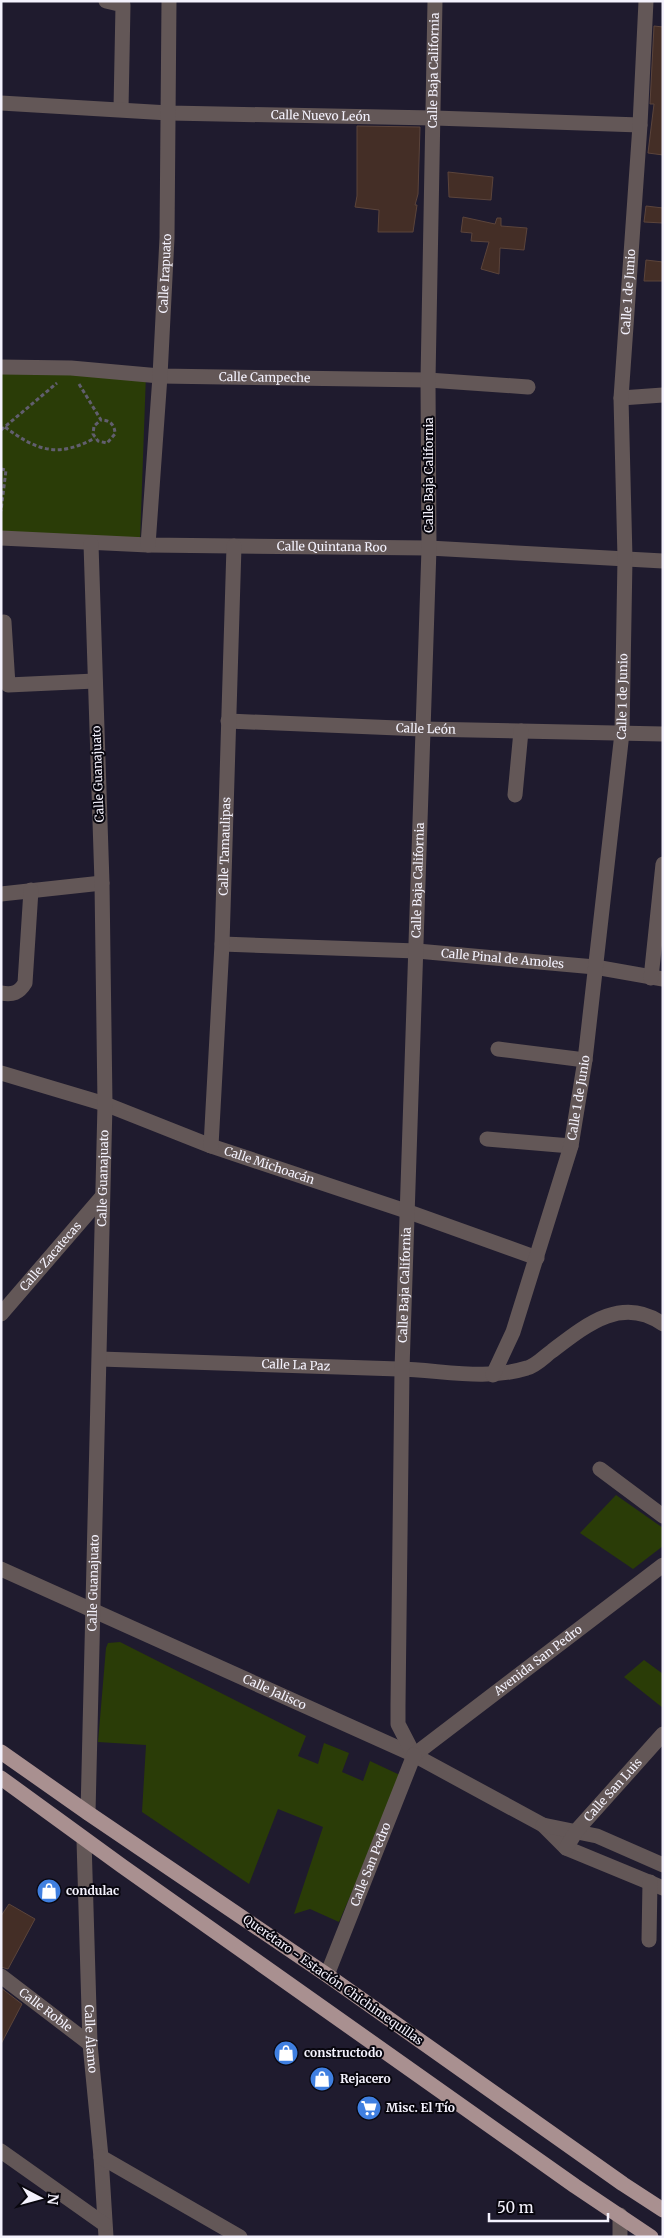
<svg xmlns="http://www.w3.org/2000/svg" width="664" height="2238" font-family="Merriweather,serif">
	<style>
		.green { fill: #2a3c07 }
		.building { fill: #442e26; stroke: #5b443b }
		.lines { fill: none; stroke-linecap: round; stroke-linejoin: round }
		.path { stroke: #615e6e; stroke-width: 3; stroke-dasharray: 4 2.5; stroke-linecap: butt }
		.minor { stroke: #635757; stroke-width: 15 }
		.major { stroke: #a99090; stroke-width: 15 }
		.labels { text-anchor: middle; stroke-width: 4; stroke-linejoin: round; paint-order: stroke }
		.street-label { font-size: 12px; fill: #f4f2fd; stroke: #09070f }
		.poi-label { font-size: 12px; font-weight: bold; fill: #f4f2fd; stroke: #09070f; text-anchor: start }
	</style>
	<rect width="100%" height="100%" fill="#1f1b2e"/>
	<g class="green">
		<path d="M1 369 146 374 140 541 1 536Z"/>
		<path d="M616 1495 663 1528V1546L633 1569 580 1533Z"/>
		<path d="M120 1642 306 1736 298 1756 318 1764 324 1743 349 1753 342 1772 363 1781 370 1761 402 1776 339 1922 310 1909 294 1914 323 1827 278 1809 249 1884 142 1812 146 1745 98 1742 106 1648 108 1643Z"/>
		<path d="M644 1660 663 1674V1708L624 1677Z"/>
	</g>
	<g class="building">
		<path d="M654 26 663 27V155L648 153 654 104H650Z"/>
		<path d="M357 126 420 127 418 194 415 205H417L413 232H378L379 210 355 207 357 196Z"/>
		<path d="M448 172 493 177 491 200 449 197Z"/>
		<path d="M646 206 663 208V223L644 222Z"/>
		<path d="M463 217 495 224 497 218H501V226L527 228 524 250 500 248 499 274 481 269 489 242 471 241 472 233 461 232Z"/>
		<path d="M646 260 663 262V281H644Z"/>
		<path d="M9 1904 35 1919 8 1969 1 1967V1916Z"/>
		<path d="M1 1988 22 2004 1 2044Z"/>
	</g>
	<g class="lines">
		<g class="path">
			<path d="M79 384 101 420C110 420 115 425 115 434L107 443 98 441 93 434 94 426 101 420"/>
			<path d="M5 427C37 451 58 458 95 438"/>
			<path d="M1 430 57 383"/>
			<path d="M1 469 6 470 1 511"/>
		</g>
		<g class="minor">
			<path d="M106 1 123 5 121 109"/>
			<path id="s1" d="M1 103 169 113 434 118 640 125"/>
			<path id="s2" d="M1 367 71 368 160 376 428 380 528 387"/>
			<path d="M621 398 663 395"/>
			<path id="s3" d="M1 538 148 545 429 548 663 561"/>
			<path id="s4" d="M148 545 160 376 167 238 169 1"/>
			<path d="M4 622 8 685 95 681"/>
			<path id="s5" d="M228 721 422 729 663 734"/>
			<path d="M515 795 521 731"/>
			<path d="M1 894 102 883"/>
			<path id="s6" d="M222 944 417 951 595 967 663 979"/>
			<path d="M651 978 663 864"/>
			<path d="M1 993C13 995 19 993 25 983L31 890"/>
			<path d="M498 1049 585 1060"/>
			<path id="s7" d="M1 1073 105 1104 211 1146 409 1212 537 1258"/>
			<path d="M487 1139 571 1146"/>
			<path id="s8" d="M211 1146 222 944 234 546"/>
			<path id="s9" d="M1 1314 101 1198"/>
			<path id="s10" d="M100 1359C199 1362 299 1365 399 1369 442 1370 485 1381 527 1368 536 1366 545 1356 552 1351 586 1325 622 1295 663 1324"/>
			<path id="s11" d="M493 1375 513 1332 571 1146 585 1060 622 733 625 558 621 398 640 125 646 1"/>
			<path d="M600 1469 663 1516"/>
			<path id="s12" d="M1 1569 414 1755 543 1825 566 1848 663 1888"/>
			<path id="s13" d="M414 1755 398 1724V1705L402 1369 429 548 428 380 435 1"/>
			<path id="s14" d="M414 1755 663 1565"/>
			<path id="s15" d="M88 1813 105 1104 102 883 91 544"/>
			<path d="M543 1825 597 1836 663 1865"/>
			<path id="s16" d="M84 1840 90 2044 101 2157 106 2237"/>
			<path id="s17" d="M566 1848 577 1830 663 1734"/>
			<path d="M649 1940 650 1882"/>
			<path id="s18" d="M327 1975 414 1755"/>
			<path id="s19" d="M1 1976 90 2044"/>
			<path d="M1 2151 104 2224"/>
			<path d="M101 2157 240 2237"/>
			<path d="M620 2237V2215"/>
		</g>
		<g class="major">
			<path d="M1 1752 88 1813 327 1975 623 2184 663 2210"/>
			<path d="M1 1778 122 1866 575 2186 651 2237"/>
		</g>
	</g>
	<defs>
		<symbol id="shop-disc" viewBox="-11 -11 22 22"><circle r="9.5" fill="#3f7fe0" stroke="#09070f"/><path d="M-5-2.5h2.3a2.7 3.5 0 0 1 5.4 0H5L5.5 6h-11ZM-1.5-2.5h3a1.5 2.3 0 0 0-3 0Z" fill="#fff"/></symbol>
		<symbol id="supermarket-disc" viewBox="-11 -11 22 22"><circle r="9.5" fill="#3f7fe0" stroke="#09070f"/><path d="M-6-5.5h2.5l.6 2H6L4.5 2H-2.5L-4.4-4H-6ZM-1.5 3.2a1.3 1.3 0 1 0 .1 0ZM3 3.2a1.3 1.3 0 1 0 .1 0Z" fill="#fff"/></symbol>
	</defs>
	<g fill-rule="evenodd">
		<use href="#shop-disc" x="35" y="1877" width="28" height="28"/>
		<use href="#shop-disc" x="272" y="2039" width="28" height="28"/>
		<use href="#shop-disc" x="308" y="2065" width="28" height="28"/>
		<use href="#supermarket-disc" x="355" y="2094" width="28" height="28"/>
	</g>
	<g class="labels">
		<g class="street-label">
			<text dy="4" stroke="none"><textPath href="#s13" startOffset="1689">Calle Baja California</textPath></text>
			<text dy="4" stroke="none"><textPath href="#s1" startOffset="320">Calle Nuevo León</textPath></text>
			<text dy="4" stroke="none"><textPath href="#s4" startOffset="272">Calle Irapuato</textPath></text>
			<text dy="4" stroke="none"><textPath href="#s11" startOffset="1100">Calle 1 de Junio</textPath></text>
			<text dy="4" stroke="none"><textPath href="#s2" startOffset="264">Calle Campeche</textPath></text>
			<text transform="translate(429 475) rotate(-90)" y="4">Calle Baja California</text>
			<text dy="4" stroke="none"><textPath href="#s3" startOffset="331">Calle Quintana Roo</textPath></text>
			<text dy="4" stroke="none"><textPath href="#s11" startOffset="695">Calle 1 de Junio</textPath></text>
			<text dy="4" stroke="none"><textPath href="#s5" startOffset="198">Calle León</textPath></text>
			<text transform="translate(98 774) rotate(-92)" y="4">Calle Guanajuato</text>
			<text dy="4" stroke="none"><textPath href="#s8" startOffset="300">Calle Tamaulipas</textPath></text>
			<text dy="4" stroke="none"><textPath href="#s13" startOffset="879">Calle Baja California</textPath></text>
			<text dy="4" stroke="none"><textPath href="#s6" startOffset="281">Calle Pinal de Amoles</textPath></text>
			<text dy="4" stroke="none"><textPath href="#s11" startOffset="291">Calle 1 de Junio</textPath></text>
			<text dy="4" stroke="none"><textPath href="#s7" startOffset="284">Calle Michoacán</textPath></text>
			<text dy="4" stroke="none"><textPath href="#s15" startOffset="635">Calle Guanajuato</textPath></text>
			<text dy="4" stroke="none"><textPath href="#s9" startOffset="76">Calle Zacatecas</textPath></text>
			<text dy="4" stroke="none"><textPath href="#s13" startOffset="474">Calle Baja California</textPath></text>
			<text dy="4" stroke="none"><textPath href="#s10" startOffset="196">Calle La Paz</textPath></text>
			<text dy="4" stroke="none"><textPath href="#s15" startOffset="230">Calle Guanajuato</textPath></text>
			<text dy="4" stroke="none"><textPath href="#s14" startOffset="156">Avenida San Pedro</textPath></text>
			<text dy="4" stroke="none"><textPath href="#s12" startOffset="300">Calle Jalisco</textPath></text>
			<text dy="4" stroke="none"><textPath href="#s17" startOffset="75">Calle San Luis</textPath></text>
			<text dy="4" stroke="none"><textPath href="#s18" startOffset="119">Calle San Pedro</textPath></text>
			<text transform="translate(333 1980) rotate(35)" y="4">Querétaro - Estación Chichimequillas</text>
			<text dy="4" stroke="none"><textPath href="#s19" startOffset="56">Calle Roble</textPath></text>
			<text dy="4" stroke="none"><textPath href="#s16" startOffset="199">Calle Álamo</textPath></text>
		</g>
		<g class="poi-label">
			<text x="66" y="1895">condulac</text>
			<text x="304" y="2057">constructodo</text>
			<text x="340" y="2083">Rejacero</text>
			<text x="386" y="2112">Misc. El Tío</text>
		</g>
	</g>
	<rect width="664" height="2238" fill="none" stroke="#f4f2fd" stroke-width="5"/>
	<g transform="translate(40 2198) rotate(96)" stroke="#09070f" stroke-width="4" paint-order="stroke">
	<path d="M0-4L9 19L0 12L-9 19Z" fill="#f4f2fd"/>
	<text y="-8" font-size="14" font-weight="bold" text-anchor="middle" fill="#f4f2fd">N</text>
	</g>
	<path d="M489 2213v8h119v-8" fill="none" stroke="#f4f2fd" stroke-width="2.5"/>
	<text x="497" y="2213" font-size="15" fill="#f4f2fd" stroke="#09070f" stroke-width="4" paint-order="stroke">50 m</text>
</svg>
